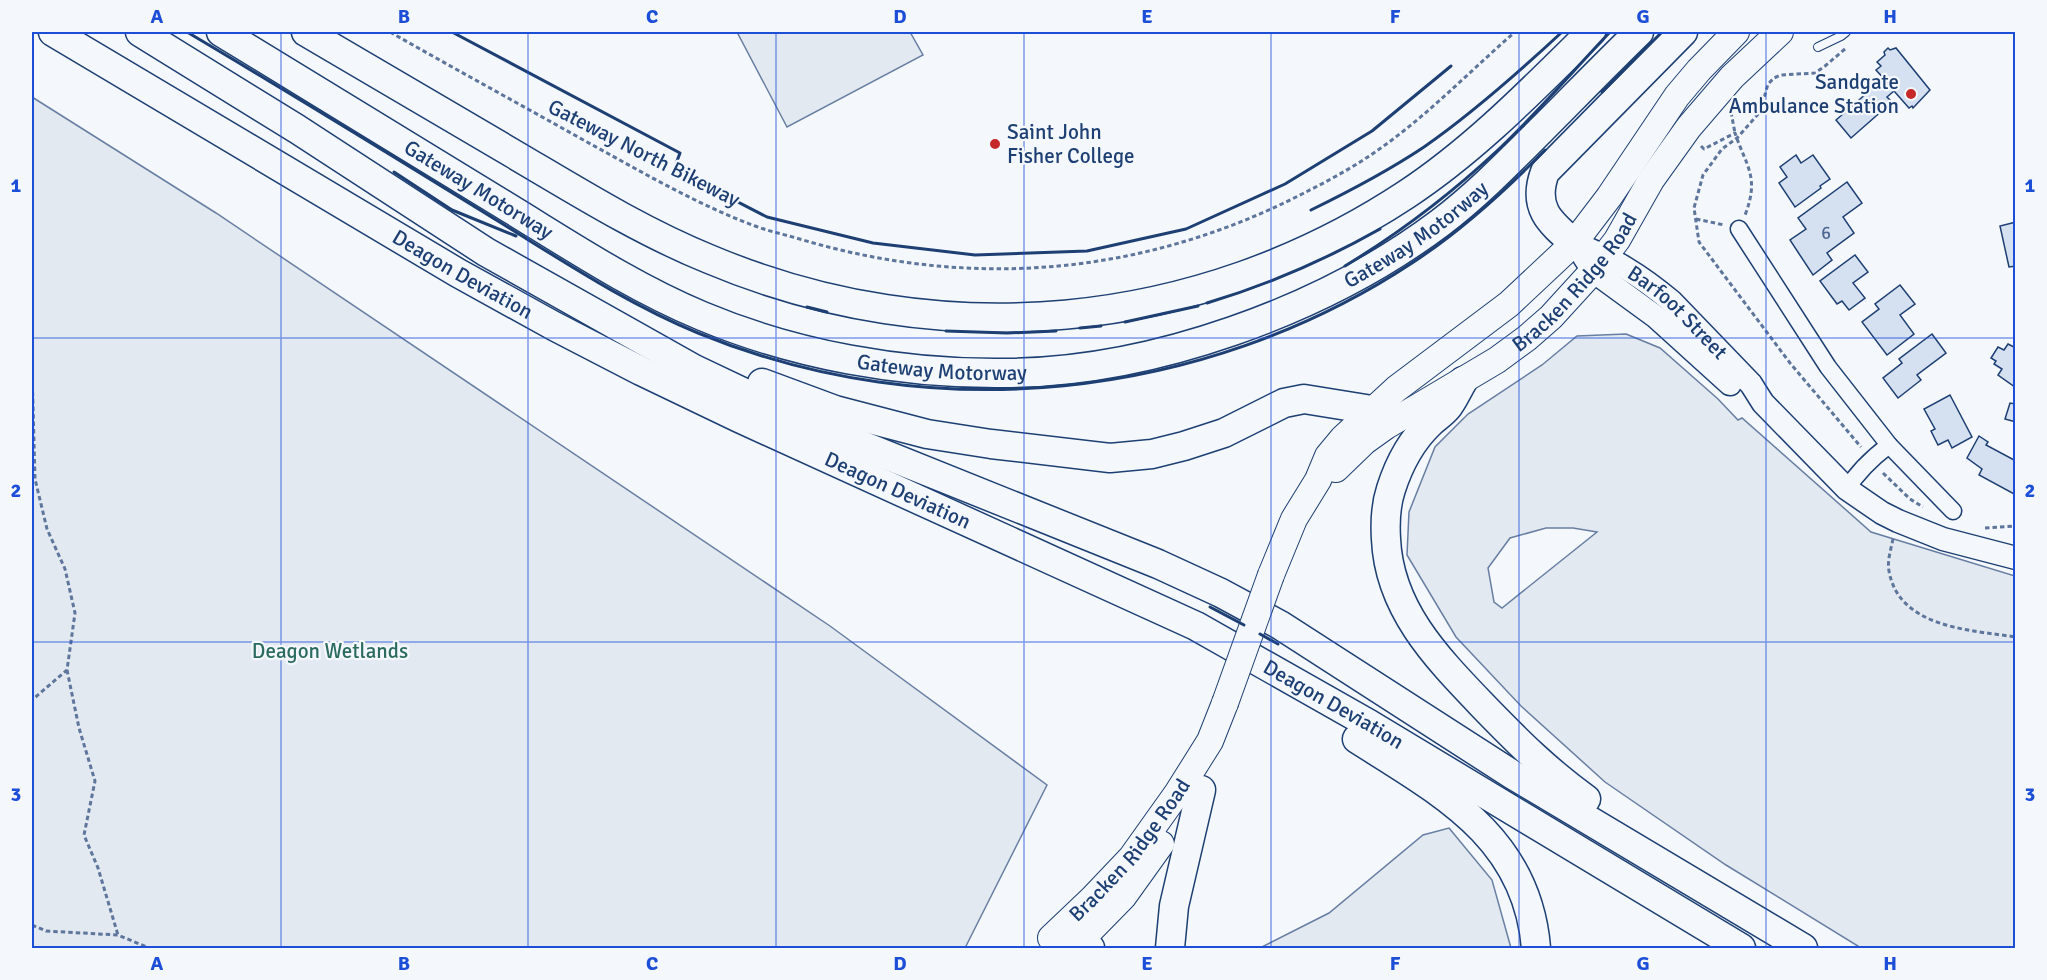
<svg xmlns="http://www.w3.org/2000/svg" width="2047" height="980" font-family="Signika,sans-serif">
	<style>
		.green { fill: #e3e9f0; stroke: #687fa3; stroke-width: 1.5; fill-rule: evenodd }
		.building { fill: #d5e0f0; stroke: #1d3f73; stroke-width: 1.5 }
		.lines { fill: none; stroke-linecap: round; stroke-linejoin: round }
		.lane-casing { stroke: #1d3f73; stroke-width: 10 }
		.street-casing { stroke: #1d3f73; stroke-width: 19 }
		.secondary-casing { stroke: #1d3f73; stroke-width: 25 }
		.primary-casing { stroke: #1d3f73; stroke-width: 28 }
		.highway-casing { stroke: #1d3f73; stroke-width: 31 }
		.path { stroke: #5e769c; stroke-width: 3; stroke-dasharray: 4.5 3; stroke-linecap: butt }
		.lane { stroke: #f4f7fb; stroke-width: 8 }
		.street { stroke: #f4f7fb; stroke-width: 16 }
		.secondary { stroke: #f4f7fb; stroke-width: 22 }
		.primary { stroke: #f4f7fb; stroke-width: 26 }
		.highway { stroke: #f4f7fb; stroke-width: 28 }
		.primary-bridge-casing { stroke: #1d3f73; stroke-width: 28; stroke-linecap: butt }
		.primary-bridge { stroke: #f4f7fb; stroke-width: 26 }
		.wall { stroke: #1d3f73; stroke-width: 3 }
		.grid { fill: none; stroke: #1d4ed8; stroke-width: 1.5; stroke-opacity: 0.55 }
		.poi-dot { fill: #c62828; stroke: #f4f7fb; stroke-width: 2 }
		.labels { text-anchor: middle; stroke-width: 4.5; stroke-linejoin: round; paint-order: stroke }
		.number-label { font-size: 18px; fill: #4b6792 }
		.poi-label { font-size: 21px; fill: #1d3f73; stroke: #f4f7fb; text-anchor: end }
		.street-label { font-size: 21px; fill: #1d3f73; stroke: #f4f7fb }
		.park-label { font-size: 21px; fill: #2c6c60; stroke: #f4f7fb }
		.neatline { fill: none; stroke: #1d4ed8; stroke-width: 2 }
		.grid-label { font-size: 20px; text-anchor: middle; font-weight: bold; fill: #1d4ed8 }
	</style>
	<rect width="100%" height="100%" fill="#f4f7fb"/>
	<g class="green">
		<path d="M737 32H910L923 55 787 127Z"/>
		<path d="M32 97 216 213 830 626 1047 785 965 948H32Z"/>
		<path d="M1626 334 1660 348 1718 399 1738 420 1742 418 1871 532 2015 576V948H1861L1726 865 1605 782 1521 706 1456 637 1407 555 1409 512 1435 447 1468 414 1542 365 1577 336ZM1546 528H1573L1597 532 1502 608 1494 602 1488 568 1510 538Z"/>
		<path d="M1449 828 1492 880 1511 948H1260L1329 913 1423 835Z"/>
	</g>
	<g class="building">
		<path d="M1888 48 1890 50 1896 48 1930 90 1913 108 1912 106 1909 108 1894 91 1887 97 1892 102 1851 138 1836 120 1876 85 1880 90 1888 83 1876 70 1881 66 1877 62 1885 55 1884 52Z"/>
		<path d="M1796 155 1801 163 1813 155 1830 179 1820 186 1821 188 1795 207 1779 183 1787 177 1780 167Z"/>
		<path d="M1847 182 1862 203 1843 217 1854 233 1827 253 1832 260 1813 275 1790 240 1806 229 1798 218Z"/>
		<path d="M2016 222V266L2009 267 2000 226Z"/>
		<path d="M1855 255 1868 272 1853 283 1865 298 1849 310 1842 301 1837 304 1820 281Z"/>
		<path d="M1900 285 1915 304 1900 315 1914 334 1887 355 1862 322 1879 309 1875 304Z"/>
		<path d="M1932 334 1946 353 1917 375 1921 380 1898 398 1883 378 1902 363 1899 359Z"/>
		<path d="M2008 344 2016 348 2015 387 1998 375 2002 369 1994 364 1996 361 1991 358 1998 347 2004 350Z"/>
		<path d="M1950 395 1972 437 1952 448 1948 440 1938 445 1931 431 1935 429 1924 409Z"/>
		<path d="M2016 402V422L2005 419 2010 403 2015 404Z"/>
		<path d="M1979 436 1988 442 1986 445 2016 461V495L1979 475 1982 469 1967 458Z"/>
	</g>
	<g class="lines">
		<defs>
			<path id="lane" d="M1818 47 1841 36 1846 32"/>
			<g id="street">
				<path d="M1739 229 1828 367 1889 445 1953 511"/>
				<path d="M1847 489C1858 471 1872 458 1889 445"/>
			</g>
			<g id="secondary">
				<path id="s1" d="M1574 243C1612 258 1640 275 1671 301L1751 384 1763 403 1847 489 1882 513 1898 521 1943 539 2016 558"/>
				<path d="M1584 257 1593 271 1656 317 1730 384"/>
			</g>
			<g id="primary">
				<path id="s2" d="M1336 469 1365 441 1386 426 1497 360 1527 338 1551 317 1593 271 1617 240 1651 180 1689 127 1732 77 1780 32"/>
				<path d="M1271 575 1294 519 1318 480 1328 456 1343 438 1396 389 1509 304 1574 243 1609 197 1677 96 1699 70 1736 32"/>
				<path id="s3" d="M1060 948 1051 938 1092 899 1131 858 1178 792 1210 741 1225 703"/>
				<path d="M1073 948 1123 897 1161 844"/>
			</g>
			<g id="highway">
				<path id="s4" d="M53 32 458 273 554 326 641 371 739 418 1196 626 1369 724 1741 948"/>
				<path d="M140 32 297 129 486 252 694 369 814 426 1158 564 1221 593 1280 625 1513 775 1803 948"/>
				<path id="s5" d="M221 32C315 89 410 148 504 205 568 244 632 287 702 316 795 355 901 374 1003 373 1150 373 1323 311 1440 223 1477 195 1509 162 1542 129 1574 97 1606 64 1639 32"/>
				<path d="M306 32C374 72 443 112 512 153 575 190 640 231 709 259 939 356 1198 332 1407 194 1475 149 1533 89 1591 32"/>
				<path d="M1574 243C1549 222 1532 207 1545 172L1683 32"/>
				<path d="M1463 381C1458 389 1453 401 1447 408 1442 414 1435 418 1430 423 1410 442 1399 464 1391 489 1386 504 1385 523 1386 539 1389 610 1438 659 1485 708 1518 742 1547 771 1586 799"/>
				<path d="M762 383 835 410 927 434 991 444 1110 458 1152 454 1184 446 1224 433 1284 403 1304 399 1372 410"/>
				<path d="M1357 739C1442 793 1527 837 1536 948"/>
				<path d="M1082 940 1090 948"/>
				<path d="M1170 948 1174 906 1201 790"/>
			</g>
		</defs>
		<use href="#lane" class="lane-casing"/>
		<use href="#street" class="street-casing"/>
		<use href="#secondary" class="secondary-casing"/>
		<use href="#primary" class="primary-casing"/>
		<use href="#highway" class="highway-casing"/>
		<g class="path">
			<path d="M390 32C455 69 521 105 587 142 642 172 696 204 755 226 771 232 787 235 803 240 973 290 1144 275 1302 194 1328 181 1354 167 1378 150 1427 116 1470 71 1515 32"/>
			<path d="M1845 49 1825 66 1815 73 1781 75 1774 78 1768 84 1760 112 1737 138 1722 149 1703 175 1694 208 1699 242 1790 363 1861 447"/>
			<path d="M1731 112 1735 133"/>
			<path d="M1701 146 1704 149 1735 133C1746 166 1760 177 1745 215"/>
			<path d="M1696 219 1724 225"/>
			<path d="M32 369 35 479 47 529 65 569 75 613 67 670 32 700"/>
			<path d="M1883 473 1910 499 1923 507"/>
			<path d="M1985 528 2016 526"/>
			<path d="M1893 539C1891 549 1887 561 1889 571 1899 628 1970 630 2016 637"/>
			<path d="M67 670 79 728 95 781 84 835 98 868 118 935"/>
			<path d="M32 925 46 931 118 935 149 948"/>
		</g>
		<use href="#lane" class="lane"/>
		<use href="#street" class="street"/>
		<use href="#secondary" class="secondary"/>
		<use href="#primary" class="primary"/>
		<use href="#highway" class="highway"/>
		<defs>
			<path id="primary-bridge" d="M1225 703 1271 575"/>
		</defs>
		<use href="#primary-bridge" class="primary-bridge-casing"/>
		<use href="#primary-bridge" class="primary-bridge"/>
		<g class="wall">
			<path d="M187 32C290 93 391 155 493 218 560 259 625 303 698 333 931 429 1203 401 1412 263 1461 231 1504 192 1545 150"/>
			<path d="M452 32 680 153 674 169 767 217 873 243 975 255 1087 251 1186 229 1285 184 1372 131 1451 66"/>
			<path d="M1602 92 1662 32"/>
			<path d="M394 172 452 210 516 236"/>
			<path d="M1311 210C1350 191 1388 171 1424 147 1473 113 1519 72 1562 32"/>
			<path d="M1345 266C1401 232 1452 193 1499 149 1538 112 1573 71 1610 32"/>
			<path d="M1207 303C1267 285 1325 260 1380 229"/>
			<path d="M807 307 827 312"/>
			<path d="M1125 322 1198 306"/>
			<path d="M1080 328 1101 326"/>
			<path d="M946 331 1007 333 1056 331"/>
			<path d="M1210 607 1244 625"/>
			<path d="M1260 634 1278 644"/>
		</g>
	</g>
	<path class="grid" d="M281 32V948M528 32V948M776 32V948M1024 32V948M1271 32V948M1519 32V948M1766 32V948M32 338H2016M32 642H2016"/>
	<g class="poi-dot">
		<circle cx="1911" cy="94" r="6"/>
		<circle cx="995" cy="144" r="6"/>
	</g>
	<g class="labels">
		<g class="number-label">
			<text x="1826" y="239">6</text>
		</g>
		<g class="poi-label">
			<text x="1899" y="89">Sandgate<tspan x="1899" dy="24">Ambulance Station</tspan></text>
			<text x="1007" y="139" text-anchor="start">Saint John<tspan x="1007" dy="24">Fisher College</tspan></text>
		</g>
		<g class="street-label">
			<text transform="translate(644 153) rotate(27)" y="7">Gateway North Bikeway</text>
			<text dy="7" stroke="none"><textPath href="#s5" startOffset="302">Gateway Motorway</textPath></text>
			<text dy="7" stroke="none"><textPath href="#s5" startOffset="1310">Gateway Motorway</textPath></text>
			<text dy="7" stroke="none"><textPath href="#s4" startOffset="476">Deagon Deviation</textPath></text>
			<text dy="7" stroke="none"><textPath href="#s2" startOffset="306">Bracken Ridge Road</textPath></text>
			<text dy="7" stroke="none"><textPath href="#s1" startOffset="126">Barfoot Street</textPath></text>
			<text dy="7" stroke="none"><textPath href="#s5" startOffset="806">Gateway Motorway</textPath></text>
			<text dy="7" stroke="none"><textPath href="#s4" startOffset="962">Deagon Deviation</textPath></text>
			<text dy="7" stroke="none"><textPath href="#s4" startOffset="1448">Deagon Deviation</textPath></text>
			<text dy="7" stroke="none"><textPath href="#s3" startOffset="132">Bracken Ridge Road</textPath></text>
		</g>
		<g class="park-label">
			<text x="330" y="658">Deagon Wetlands</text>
		</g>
	</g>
	<rect width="2047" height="980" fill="none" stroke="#f4f7fb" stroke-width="66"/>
	<rect x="33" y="33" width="1981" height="914" class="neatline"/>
	<g class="grid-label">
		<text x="157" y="23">A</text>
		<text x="404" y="23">B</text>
		<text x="652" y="23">C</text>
		<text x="900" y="23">D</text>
		<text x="1147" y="23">E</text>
		<text x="1395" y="23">F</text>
		<text x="1643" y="23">G</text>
		<text x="1890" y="23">H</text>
		<text x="16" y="192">1</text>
		<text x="2030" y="192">1</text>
		<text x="16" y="497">2</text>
		<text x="2030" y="497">2</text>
		<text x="16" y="801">3</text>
		<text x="2030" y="801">3</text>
		<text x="157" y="970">A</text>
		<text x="404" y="970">B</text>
		<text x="652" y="970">C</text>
		<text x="900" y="970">D</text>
		<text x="1147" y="970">E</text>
		<text x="1395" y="970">F</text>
		<text x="1643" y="970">G</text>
		<text x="1890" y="970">H</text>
	</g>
</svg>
